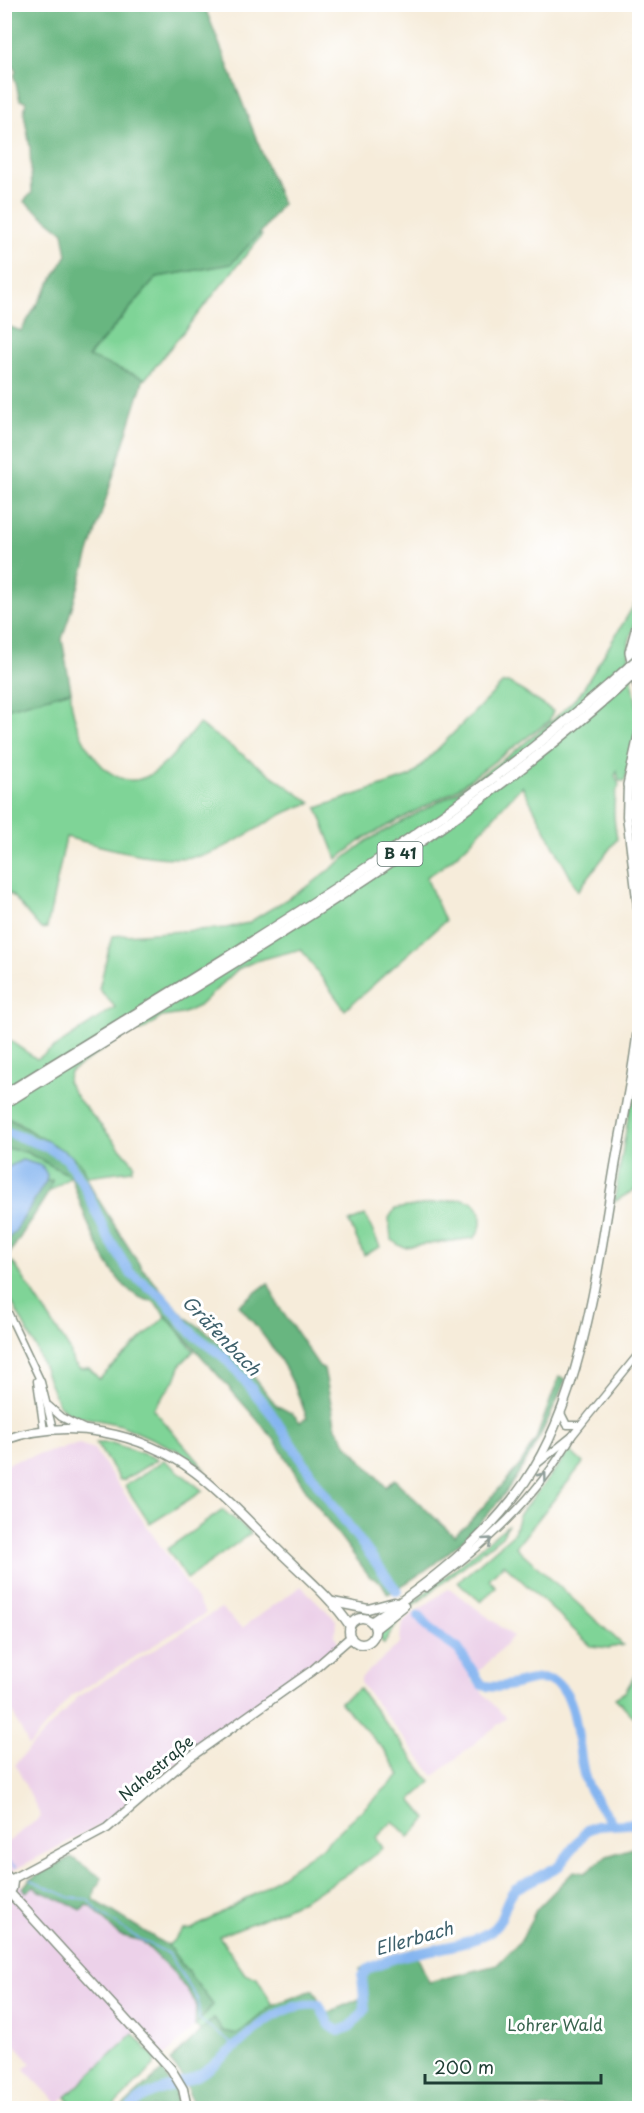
<svg xmlns="http://www.w3.org/2000/svg" width="644" height="2113" font-family="'Playpen Sans',sans-serif">
	<style>
		.built { fill: #ecd1e9 }
		.green { fill: #7fd497; stroke: #4f8866; stroke-width: 1.5 }
		.forest { fill: #67b680; stroke: #437a5a; stroke-width: 1.5 }
		.water { fill: #85b5f0; stroke: #527992; stroke-width: 1.5 }
		.lines { fill: none; stroke-linecap: round; stroke-linejoin: round }
		.stream { stroke: #85b5f0; stroke-width: 1.5 }
		.river { stroke: #85b5f0; stroke-width: 10 }
		.minor-casing { stroke: #8a9487; stroke-width: 9 }
		.major-casing { stroke: #8a9487; stroke-width: 11 }
		.highway-casing { stroke: #8a9487; stroke-width: 12 }
		.minor { stroke: #fff; stroke-width: 6 }
		.major { stroke: #fff; stroke-width: 8 }
		.highway { stroke: #fff; stroke-width: 9 }
		.highway-bridge-casing { stroke: #8a9487; stroke-width: 12; stroke-linecap: butt }
		.highway-bridge { stroke: #fff; stroke-width: 9 }
		.oneway { stroke: #8f9e9a }
		.labels { text-anchor: middle; stroke-width: 6; stroke-linejoin: round; paint-order: stroke }
		.shield { fill: #fff; stroke: #627771; stroke-width: 1.5 }
		.shield-label { font-size: 15px; font-weight: bold; fill: #1f3d34 }
		.street-label { font-size: 16px; fill: #1f3d34; stroke: #fff }
		.park-label { font-size: 16px; fill: #37634d; stroke: #fff }
		.water-label { font-size: 18px; font-style: italic; fill: #3e616c; stroke: #fff }
	</style>
	<rect width="100%" height="100%" fill="#fff"/>
	<filter id="ink" filterUnits="userSpaceOnUse"><feTurbulence type="fractalNoise" baseFrequency=".0167" numOctaves="2"/><feDisplacementMap in="SourceGraphic" scale="12" xChannelSelector="R" yChannelSelector="G"/><feConvolveMatrix kernelMatrix="1 2 1 2 8 2 1 2 1" color-interpolation-filters="sRGB"/></filter>
	<filter id="wash" filterUnits="userSpaceOnUse"><feTurbulence type="fractalNoise" baseFrequency=".008" numOctaves="4" result="noise"/><feDisplacementMap in="SourceGraphic" scale="24" xChannelSelector="R" yChannelSelector="G"/><feGaussianBlur stdDeviation="1.35" result="paint"/><feColorMatrix in="noise" values="0 0 0 0 0 0 0 0 0 0 0 0 0 0 0 0 0 1.4 0 .05"/><feComposite in="paint" operator="in"/></filter>
	<g filter="url(#wash)">
		<rect width="100%" height="100%" fill="#f6ecda"/>
		<g class="built">
			<path d="M79 1444 94 1449 206 1613 70 1697 29 1746 5 1697V1466L14 1461Z"/>
			<path d="M301 1586 336 1620 335 1636 339 1644 208 1739 103 1823 12 1871 26 1892 34 1886 82 1910 86 1905 92 1908 119 1935 142 1941 174 1973 196 2004 195 2026 165 2056 140 2028 58 2104 24 2069 31 2063 5 2034V1844L41 1817 15 1764 79 1696 221 1608 242 1628Z"/>
			<path d="M449 1588 513 1636 471 1680 506 1718 434 1776 361 1684V1678L400 1643 401 1628 406 1619Z"/>
		</g>
		<g class="green">
			<path d="M257 234 262 235 145 379 88 358 157 277 231 264Z"/>
			<path d="M639 597V610L629 642V664L639 717 625 781H619L617 771 615 776 619 785C611 802 614 822 617 839L578 891 522 786C492 816 463 857 426 877L445 921 345 1010 301 949 255 961 238 969 199 1006 182 1014 162 1017 141 1031 136 1027 70 1072 67 1082 78 1099 134 1164 132 1170 88 1176 18 1122 5 1116 4 1037 37 1059 115 1007 99 989 112 936 226 928 248 923 310 885 368 840 455 793 511 754 552 721 580 694Z"/>
			<path d="M503 683H510L553 711 549 721 454 791 366 837 337 859 317 808 411 776Z"/>
			<path d="M71 691C68 723 104 796 146 777 168 766 183 742 199 724L311 803C276 813 249 836 216 851 175 869 108 848 66 837L47 928 41 929 10 893 5 896V709Z"/>
			<path d="M639 1053V1132L634 1142 639 1157V1187L614 1202Z"/>
			<path d="M5 1148 26 1152 71 1176 49 1192 52 1181H46L47 1175 22 1160 5 1169Z"/>
			<path d="M462 1199 473 1202C483 1211 484 1229 474 1238L405 1247 400 1246 391 1239 389 1218 395 1209Z"/>
			<path d="M365 1215 380 1247 364 1255 349 1222Z"/>
			<path d="M13 1262 70 1350 73 1363 80 1369 89 1368 99 1379 166 1316 194 1351 181 1364 175 1380 153 1409 206 1470 177 1450 139 1433 121 1425 69 1414 58 1404 35 1346 5 1289V1270Z"/>
			<path d="M96 1443H112L158 1459 124 1480H120Z"/>
			<path d="M570 1451 583 1463 516 1547 623 1645 609 1648 591 1646 504 1564 489 1579 496 1587 481 1602 458 1582 514 1533 519 1515Z"/>
			<path d="M164 1460 203 1491 150 1524 125 1486Z"/>
			<path d="M223 1510 251 1533 187 1579 167 1549Z"/>
			<path d="M508 1525 502 1536 409 1609 398 1621 384 1644 377 1635 382 1628Z"/>
			<path d="M639 1668V1722L615 1698 625 1692Z"/>
			<path d="M359 1689 431 1782 411 1800 427 1819 409 1837 393 1821 376 1838 383 1848C335 1888 277 1914 219 1936L245 1974 257 1978 273 2005 238 2034 223 2031 214 2018 201 2031 195 2026 213 2005 168 1946 183 1930 192 1929 255 1894 322 1847 400 1775 384 1750 340 1702Z"/>
			<path d="M133 2034 155 2058 154 2066 111 2108H71L73 2106 66 2097Z"/>
		</g>
		<g class="forest">
			<path d="M5 4 204 5 282 204 263 230 231 264 157 277 88 357 144 378 62 639 71 691 5 709V325L21 331 67 255 63 232 24 201 32 193 30 147 24 113 26 101 20 100 14 76 16 71 5 52Z"/>
			<path d="M4 1116 68 1153 81 1164 94 1193 141 1267 185 1317 206 1331 249 1371 276 1405 293 1414 300 1422 307 1418C290 1368 272 1345 239 1305L268 1283 279 1307 319 1366 324 1369 336 1428 347 1444 386 1487 394 1479 454 1536 468 1524 520 1465 536 1439 559 1377 566 1379C527 1476 481 1541 388 1594L381 1582 370 1577 309 1495 274 1439 153 1301C111 1299 82 1210 71 1176L26 1152 5 1148Z"/>
			<path d="M52 1180 49 1192 5 1261V1239L46 1181Z"/>
			<path d="M639 1846V2108H195L182 2076 170 2061 214 2018 223 2031 238 2034 273 2005 313 1990 327 2013 364 1997 360 1969 414 1949 429 1982 497 1965 522 1939 536 1910 574 1871 585 1873 607 1856Z"/>
			<path d="M71 1857 102 1878 95 1890 94 1900 168 1946 213 2005 195 2026 196 2003 174 1973 142 1941 119 1935 92 1907 86 1905 82 1910 38 1890 34 1886 26 1892 23 1888 30 1879Z"/>
			<path d="M163 2070 175 2092 178 2108H121Z"/>
		</g>
		<path class="water" d="M22 1160 42 1166 47 1175 46 1181 16 1230 6 1241 5 1169Z"/>
		<g class="lines">
			<g class="stream">
				<path d="M4 1858 16 1867"/>
				<path d="M31 1880 71 1898 87 1899 97 1910 131 1934 169 1954 198 2000 199 2019 235 2046"/>
			</g>
			<g class="river">
				<path d="M4 1131 45 1146 67 1159 84 1185 106 1234 130 1273 162 1297 193 1334 224 1357 242 1377 271 1413 319 1486 397 1591"/>
				<path d="M419 1616 433 1632 458 1649 482 1685C509 1693 533 1672 554 1682 581 1694 576 1754 586 1781 592 1797 603 1810 613 1824"/>
				<path d="M131 2108C148 2089 171 2089 193 2078 234 2058 268 1999 319 2005L330 2026 339 2031 351 2026 365 2010 362 1976 367 1970C402 1948 464 1952 493 1929 505 1919 504 1900 515 1889L559 1866 587 1830 597 1826 640 1823"/>
			</g>
		</g>
	</g>
	<g filter="url(#ink)">
		<g class="lines">
			<defs>
				<g id="minor">
					<path d="M4 1304 41 1382 53 1430"/>
					<path d="M37 1381 44 1431"/>
					<path d="M49 1406 61 1417 83 1428"/>
					<path d="M561 1413 567 1425H580"/>
					<path d="M536 1465 572 1436 640 1352"/>
					<path d="M426 1588C484 1546 536 1499 572 1436"/>
				</g>
				<g id="major">
					<path d="M628 785 627 816 640 923"/>
					<path d="M4 1440C68 1417 141 1432 195 1472 224 1494 249 1522 275 1547 300 1572 331 1597 350 1626"/>
					<path d="M333 1602 368 1609 394 1602"/>
					<circle cx="362" cy="1631" r="13"/>
					<path d="M371 1622C428 1584 486 1539 525 1482 583 1397 598 1266 615 1166 624 1114 636 1061 640 1009"/>
					<path d="M375 1629 404 1606"/>
					<path d="M4 1873 13 1882 12 1889 5 1894"/>
					<path d="M12 1879 107 1828 186 1760 313 1670 351 1637"/>
					<path d="M9 1892 171 2069 183 2089 187 2108"/>
				</g>
				<g id="highway">
					<path d="M640 616 630 652 640 694"/>
					<path d="M628 785 640 731"/>
					<path d="M4 1095C211 966 425 845 609 685"/>
					<path d="M4 1104C210 975 433 852 615 691"/>
				</g>
			</defs>
			<use href="#minor" class="minor-casing"/>
			<use href="#major" class="major-casing"/>
			<use href="#highway" class="highway-casing"/>
			<use href="#minor" class="minor"/>
			<use href="#major" class="major"/>
			<use href="#highway" class="highway"/>
			<defs>
				<g id="highway-bridge">
					<path d="M609 685 640 657"/>
					<path d="M615 691 640 668"/>
				</g>
			</defs>
			<use href="#highway-bridge" class="highway-bridge-casing"/>
			<use href="#highway-bridge" class="highway-bridge"/>
		</g>
		<defs><path id="oneway-chevron" d="M-2-3.5L2.5 0L-2 3.5" fill="none" stroke-width="1.6" stroke-linecap="round" stroke-linejoin="round" transform="scale(1.5)"/></defs>
		<g class="oneway">
			<use href="#oneway-chevron" transform="translate(543 1476) rotate(-53)"/>
			<use href="#oneway-chevron" transform="translate(488 1541) rotate(-41)"/>
		</g>
	</g>
	<g class="labels">
		<rect class="shield" x="377.5" y="842" width="45" height="24" rx="4.5"/>
		<g class="shield-label">
			<text x="400" y="859">B 41</text>
		</g>
		<g class="street-label">
			<text transform="translate(156 1768) rotate(-40)" y="6">Nahestraße</text>
		</g>
		<g class="park-label">
			<text x="555" y="2031">Lohrer Wald</text>
		</g>
		<g class="water-label">
			<text transform="translate(221 1336) rotate(46)" y="6">Gräfenbach</text>
			<text transform="translate(414 1939) rotate(-16)" y="6">Ellerbach</text>
		</g>
	</g>
	<rect width="644" height="2113" fill="none" stroke="#fff" stroke-width="24"/>
	<path d="M425 2074v9h176v-9" fill="none" stroke="#1f3d34" stroke-width="3"/>
	<text x="434" y="2074" font-size="18" fill="#1f3d34" stroke="#ffffff" stroke-width="4.5" paint-order="stroke">200 m</text>
</svg>
